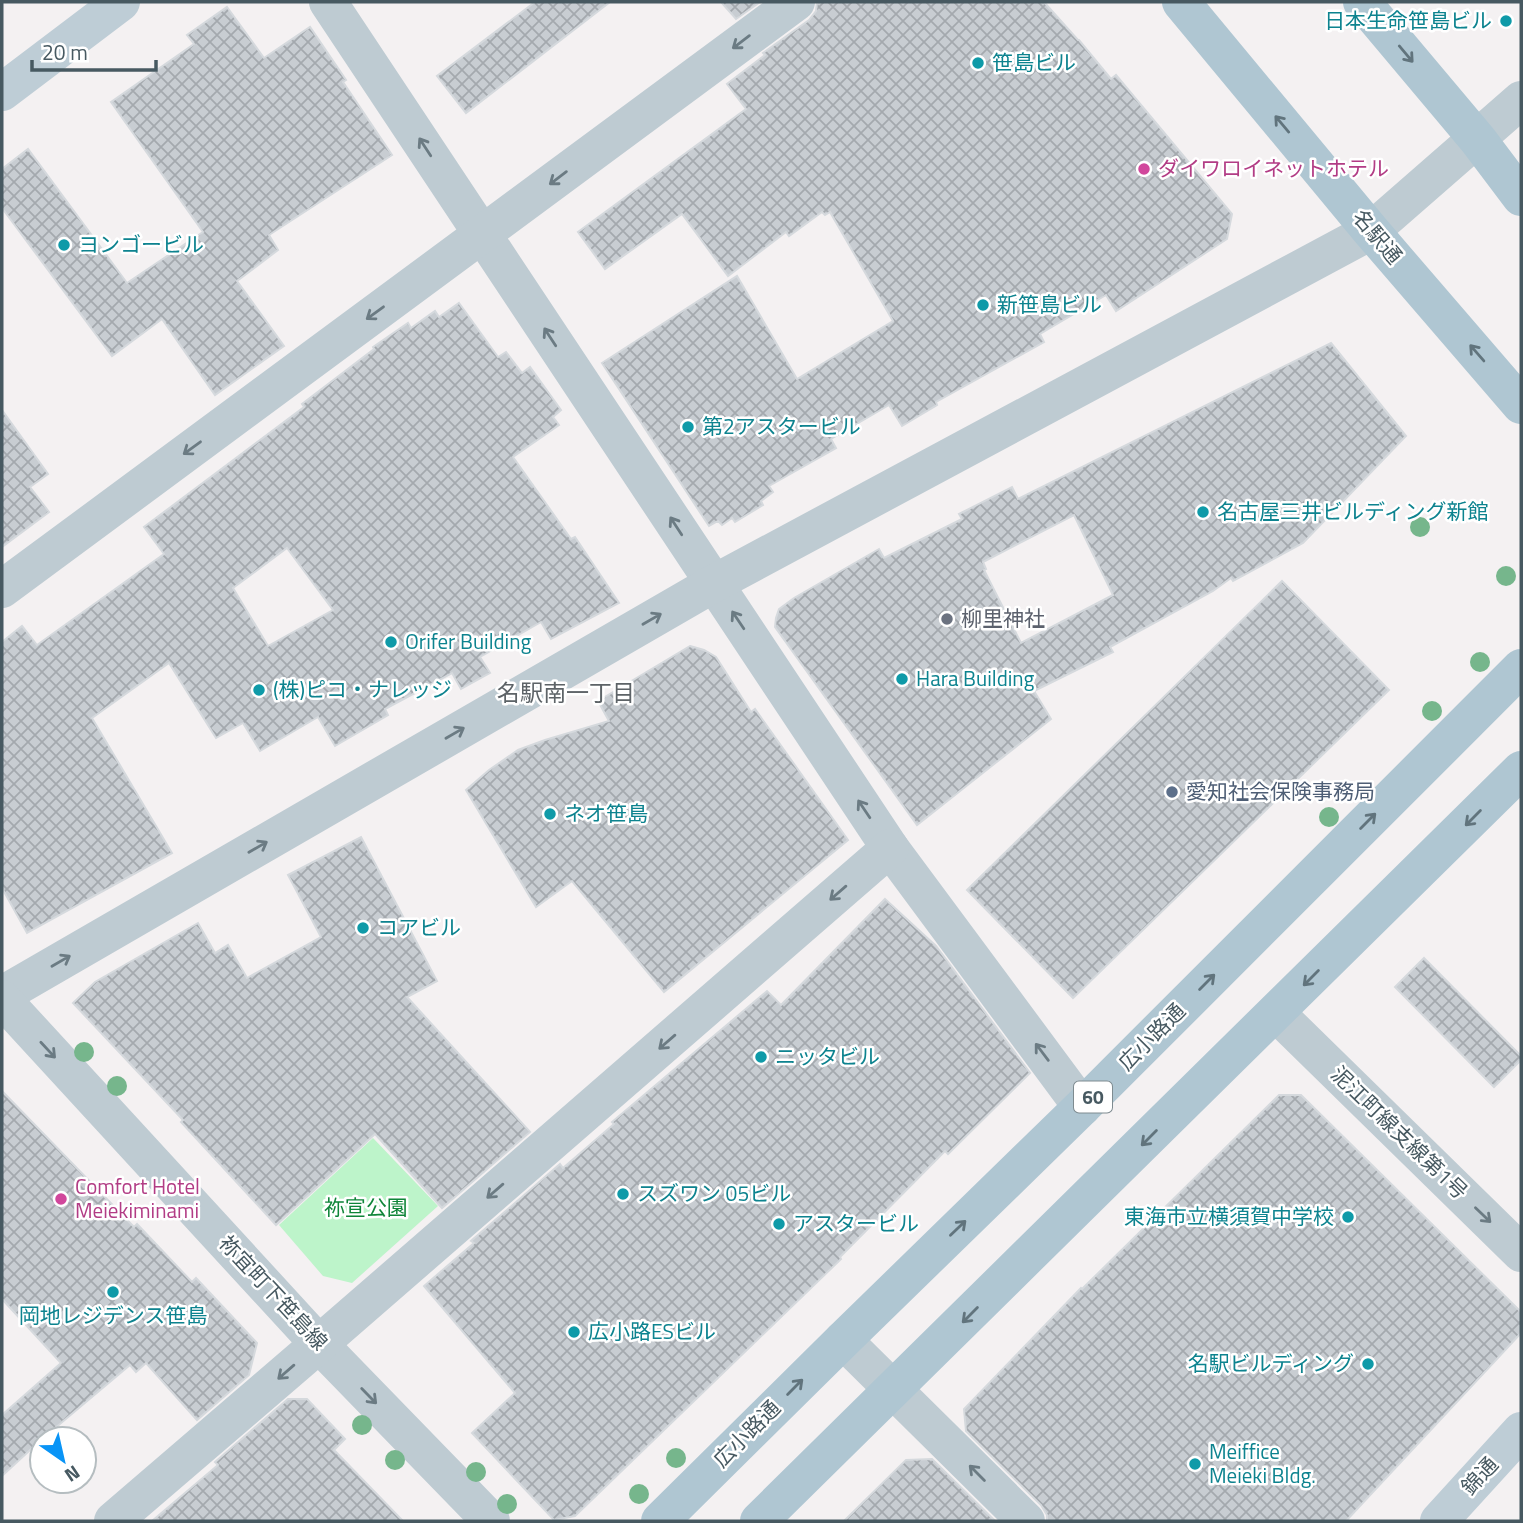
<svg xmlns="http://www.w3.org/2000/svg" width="1523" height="1523" font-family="'Titillium Web','Noto Sans JP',sans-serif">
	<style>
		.park { fill: #bdf4ca }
		.building { fill: url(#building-cross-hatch); stroke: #d5d9dd; stroke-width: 2; fill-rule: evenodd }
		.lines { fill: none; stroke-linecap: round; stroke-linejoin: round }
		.street { stroke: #becbd2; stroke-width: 38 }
		.secondary { stroke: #becdd6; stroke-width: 38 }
		.primary { stroke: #afc6d2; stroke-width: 38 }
		.tree { fill: #76b68c }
		.oneway { stroke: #6b7b83 }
		.oneway2 { stroke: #61747d }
		.culture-dot { fill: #0f9aa8; stroke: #fff; stroke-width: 2.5 }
		.hotel-dot { fill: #d1479c; stroke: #fff; stroke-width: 2.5 }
		.worship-dot { fill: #6b7280; stroke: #fff; stroke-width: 2.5 }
		.service-dot { fill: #5c6f8a; stroke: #fff; stroke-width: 2.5 }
		.labels { text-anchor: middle; stroke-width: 5; stroke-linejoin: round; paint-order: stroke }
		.shield { fill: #fff; stroke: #7e8b90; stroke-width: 2 }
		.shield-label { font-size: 19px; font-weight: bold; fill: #475961 }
		.culture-label { font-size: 21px; fill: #0d838f; stroke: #fff; text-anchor: start }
		.hotel-label { font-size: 21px; fill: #b23c85; stroke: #fff; text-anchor: start }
		.street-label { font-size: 21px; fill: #475961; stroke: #fff }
		.worship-label { font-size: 21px; fill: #5b616d; stroke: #fff; text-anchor: start }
		.service-label { font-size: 21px; fill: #4e5e75; stroke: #fff; text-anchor: start }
		.park-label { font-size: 21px; fill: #0f8539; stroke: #fff }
		.neighbourhood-label { font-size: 23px; fill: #5d6367; stroke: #fff }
	</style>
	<defs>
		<pattern id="building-cross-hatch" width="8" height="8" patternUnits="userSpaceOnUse" patternTransform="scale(1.75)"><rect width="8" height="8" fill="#c8cdd2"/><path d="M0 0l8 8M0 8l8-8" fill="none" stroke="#a4a9ae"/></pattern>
	</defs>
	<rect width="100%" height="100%" fill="#f4f1f2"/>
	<path class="park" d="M373 1138 438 1206 352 1283 323 1276 279 1225Z"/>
	<g class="building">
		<path d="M535 2H610L466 113 437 76Z"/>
		<path d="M721 2H760L736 19Z"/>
		<path d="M817 2H1044L1078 40H1079L1111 79 1116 75 1232 214 1227 239 1116 311 1106 295 1040 334 1044 342 936 402 937 405 902 426 889 405 831 439 836 448 769 486 773 492 761 501 763 505 735 522 732 518 722 525 718 521 709 526 602 363 737 276 797 379 893 321 830 212 825 215 822 212 789 236 786 232 728 276 682 214 605 269 578 232 746 109 727 84 765 55 763 53 809 20 816 11Z"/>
		<path d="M227 7 264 58 310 27 346 80 343 82 392 155 269 235 278 250 237 281 284 346 215 395 162 319 112 356 2 208V169L28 149 127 283 203 232 111 102 194 44 187 35Z"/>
		<path d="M459 303 498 357 506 352 522 373 530 367 561 410 553 417 559 425 513 457 571 539 575 537 619 603 551 639 541 622 480 657 490 673 461 689 452 673 385 709 388 715 335 746 318 717 260 751 243 723 216 738 169 663 92 718 172 853 27 933 2 888V642L22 626 37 645 164 554 144 527 304 407 302 404 374 349 373 347 408 323 411 328 435 311 439 317ZM287 548 333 610 268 646 233 588Z"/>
		<path d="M1331 343 1406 436 1303 543 1233 581 1231 578 1213 591 1110 647 1113 652 1034 691 1051 719 917 825 775 627 776 618 779 609 794 598 879 549 884 558 962 519 959 514 1012 487 1018 499ZM1074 515 1113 595 1021 643 984 570 986 569 983 562Z"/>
		<path d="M2 410 48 474 30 487 49 512 2 547Z"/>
		<path d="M1282 581 1389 690 1073 998 967 890Z"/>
		<path d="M690 646 704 650 716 657 751 712 755 709 848 840 664 992 572 881 536 907 466 790 489 770 518 750 545 740 609 721 598 701Z"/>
		<path d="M361 837 437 981 407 997 530 1132 442 1208 375 1134 276 1225 181 1122 183 1120 73 1003 95 982 198 923 215 953 228 945 247 978 321 937 288 875Z"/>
		<path d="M885 899 936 946 1030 1073 948 1154 945 1151 840 1257 841 1259 575 1516 554 1520 472 1433 515 1393 424 1286 474 1243 471 1241 560 1164 563 1168 614 1124 612 1122 767 991 781 1005Z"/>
		<path d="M1424 958 1521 1056V1060L1494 1087 1395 987Z"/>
		<path d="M2 1091 134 1227 137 1224 192 1282 196 1278 257 1343 249 1375 197 1420 146 1363 136 1372 130 1365 42 1439 2 1476V1415L61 1363 2 1299Z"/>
		<path d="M1279 1095H1301L1521 1312V1333L1346 1521H1047V1515L1041 1505 966 1431 964 1409 1081 1288 1082 1289Z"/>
		<path d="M288 1399H307L345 1439 334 1450 403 1521H152L218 1465 215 1462Z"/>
		<path d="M932 1459 995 1521H844L906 1460Z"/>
	</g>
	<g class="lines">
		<g class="street">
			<path d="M328 2 890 848 1082 1107"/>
			<path d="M2 589 796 2"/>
			<path d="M2 995 713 584 1371 231 1521 100"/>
			<path d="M2 999 319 1344 491 1521"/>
			<path d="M1276 1013 1521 1253"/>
			<path d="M843 1340 1026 1521"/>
			<path d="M113 1521 319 1344 890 848"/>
		</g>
		<g class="secondary">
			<path d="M2 92 121 2"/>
			<path d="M1439 1521 1521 1431"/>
		</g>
		<g class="primary">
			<path d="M1181 2 1371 231 1521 405"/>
			<path d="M1362 2 1478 140 1521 197"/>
			<path d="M660 1521 843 1340 1082 1107 1521 668"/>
			<path d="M759 1521 1521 770"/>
		</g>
	</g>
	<g class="tree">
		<circle cx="1420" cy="527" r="10"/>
		<circle cx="1506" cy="576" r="10"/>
		<circle cx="1480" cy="662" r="10"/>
		<circle cx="1432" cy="711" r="10"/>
		<circle cx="1329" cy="817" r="10"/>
		<circle cx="84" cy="1052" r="10"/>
		<circle cx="117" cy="1086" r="10"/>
		<circle cx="362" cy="1425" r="10"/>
		<circle cx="676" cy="1458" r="10"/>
		<circle cx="395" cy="1460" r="10"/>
		<circle cx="476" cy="1472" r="10"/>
		<circle cx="639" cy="1494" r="10"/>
		<circle cx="507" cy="1504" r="10"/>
	</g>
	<defs><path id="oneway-shaft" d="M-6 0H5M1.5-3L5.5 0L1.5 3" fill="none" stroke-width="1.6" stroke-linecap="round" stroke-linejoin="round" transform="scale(1.75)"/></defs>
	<g class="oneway">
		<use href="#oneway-shaft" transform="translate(741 42) rotate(143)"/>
		<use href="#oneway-shaft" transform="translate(425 147) rotate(-123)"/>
		<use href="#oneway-shaft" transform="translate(558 178) rotate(143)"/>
		<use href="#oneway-shaft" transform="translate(375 313) rotate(144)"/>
		<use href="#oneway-shaft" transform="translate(550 337) rotate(-123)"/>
		<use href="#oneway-shaft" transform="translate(192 448) rotate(144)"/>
		<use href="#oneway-shaft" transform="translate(676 526) rotate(-123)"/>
		<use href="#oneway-shaft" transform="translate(652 619) rotate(-30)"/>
		<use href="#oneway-shaft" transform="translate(738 620) rotate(-124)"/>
		<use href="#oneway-shaft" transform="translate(455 733) rotate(-30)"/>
		<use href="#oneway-shaft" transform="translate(864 809) rotate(-124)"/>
		<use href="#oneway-shaft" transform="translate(258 847) rotate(-30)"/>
		<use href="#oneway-shaft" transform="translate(838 893) rotate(139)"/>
		<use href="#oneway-shaft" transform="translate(61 961) rotate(-30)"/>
		<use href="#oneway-shaft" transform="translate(667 1042) rotate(139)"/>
		<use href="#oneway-shaft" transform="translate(48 1050) rotate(47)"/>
		<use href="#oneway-shaft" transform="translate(1042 1052) rotate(-127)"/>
		<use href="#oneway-shaft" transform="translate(495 1191) rotate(139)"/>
		<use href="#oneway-shaft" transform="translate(1483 1215) rotate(44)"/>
		<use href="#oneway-shaft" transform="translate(286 1372) rotate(139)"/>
		<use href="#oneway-shaft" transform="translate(369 1396) rotate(46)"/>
		<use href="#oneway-shaft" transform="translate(977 1473) rotate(-135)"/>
	</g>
	<g class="oneway2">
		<use href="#oneway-shaft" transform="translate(1406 54) rotate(50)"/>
		<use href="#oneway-shaft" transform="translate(1282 124) rotate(-130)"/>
		<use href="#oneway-shaft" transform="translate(1477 353) rotate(-131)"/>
		<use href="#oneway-shaft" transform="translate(1473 818) rotate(135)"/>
		<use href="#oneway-shaft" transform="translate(1368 821) rotate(-45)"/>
		<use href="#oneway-shaft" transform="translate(1311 978) rotate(135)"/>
		<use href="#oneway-shaft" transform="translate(1207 982) rotate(-45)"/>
		<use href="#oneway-shaft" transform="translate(1149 1138) rotate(135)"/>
		<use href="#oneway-shaft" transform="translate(958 1228) rotate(-44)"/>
		<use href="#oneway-shaft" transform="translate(970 1315) rotate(135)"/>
		<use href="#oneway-shaft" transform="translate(795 1387) rotate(-45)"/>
	</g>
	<g class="culture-dot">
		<circle cx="1506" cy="21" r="7"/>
		<circle cx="978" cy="63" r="7"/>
		<circle cx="64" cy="245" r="7"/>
		<circle cx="983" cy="305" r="7"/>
		<circle cx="688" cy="427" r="7"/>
		<circle cx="1203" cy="512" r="7"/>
		<circle cx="391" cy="642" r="7"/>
		<circle cx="902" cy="679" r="7"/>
		<circle cx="259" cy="690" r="7"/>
		<circle cx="550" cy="814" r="7"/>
		<circle cx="363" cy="928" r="7"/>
		<circle cx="761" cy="1057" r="7"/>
		<circle cx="623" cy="1194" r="7"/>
		<circle cx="1348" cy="1217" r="7"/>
		<circle cx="779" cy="1224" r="7"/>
		<circle cx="113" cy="1292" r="7"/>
		<circle cx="574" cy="1332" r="7"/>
		<circle cx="1368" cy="1364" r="7"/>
		<circle cx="1195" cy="1464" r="7"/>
	</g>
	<g class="hotel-dot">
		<circle cx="1144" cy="169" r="7"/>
		<circle cx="61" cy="1199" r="7"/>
	</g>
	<circle class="worship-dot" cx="947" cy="619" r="7"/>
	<circle class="service-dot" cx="1172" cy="792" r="7"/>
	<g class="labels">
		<rect class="shield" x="1074" y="1081.5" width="38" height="31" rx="5"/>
		<g class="shield-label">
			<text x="1093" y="1104">60</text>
		</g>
		<g class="culture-label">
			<text x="1492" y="28" text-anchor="end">日本生命笹島ビル</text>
			<text x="992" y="70">笹島ビル</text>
			<text x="78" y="252">ヨンゴービル</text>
			<text x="997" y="312">新笹島ビル</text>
			<text x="702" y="434">第2アスタービル</text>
			<text x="1217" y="519">名古屋三井ビルディング新館</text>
			<text x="405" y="649">Orifer Building</text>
			<text x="916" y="686">Hara Building</text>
			<text x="273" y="697">(株)ピコ・ナレッジ</text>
			<text x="564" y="821">ネオ笹島</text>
			<text x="377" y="935">コアビル</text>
			<text x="775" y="1064">ニッタビル</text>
			<text x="637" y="1201">スズワン 05ビル</text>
			<text x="1334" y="1224" text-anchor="end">東海市立横須賀中学校</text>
			<text x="793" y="1231">アスタービル</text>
			<text x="113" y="1323" text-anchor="middle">岡地レジデンス笹島</text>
			<text x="588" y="1339">広小路ESビル</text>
			<text x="1354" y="1371" text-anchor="end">名駅ビルディング</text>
			<text x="1209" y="1459">Meiffice<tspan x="1209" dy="24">Meieki Bldg.</tspan></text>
		</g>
		<g class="hotel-label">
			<text x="1158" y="176">ダイワロイネットホテル</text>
			<text x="75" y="1194">Comfort Hotel<tspan x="75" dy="24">Meiekiminami</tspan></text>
		</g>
		<g class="street-label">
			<text transform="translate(1377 237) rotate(50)" y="7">名駅通</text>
			<text transform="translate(1152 1037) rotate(-45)" y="7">広小路通</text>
			<text transform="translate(1399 1133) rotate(44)" y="7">泥江町線支線第1号</text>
			<text transform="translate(273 1293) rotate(47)" y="7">祢宜町下笹島線</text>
			<text transform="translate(747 1434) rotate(-45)" y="7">広小路通</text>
			<text transform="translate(1480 1476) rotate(-47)" y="7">錦通</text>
		</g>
		<g class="worship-label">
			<text x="961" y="626">柳里神社</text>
		</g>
		<g class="service-label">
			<text x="1186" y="799">愛知社会保険事務局</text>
		</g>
		<g class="park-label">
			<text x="366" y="1215">祢宣公園</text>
		</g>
		<g class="neighbourhood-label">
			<text x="566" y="701">名駅南一丁目</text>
		</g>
	</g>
	<rect width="1523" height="1523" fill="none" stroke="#475961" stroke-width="7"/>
	<g transform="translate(63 1460) rotate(146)"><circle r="33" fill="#ffffff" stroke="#b5bdc0" stroke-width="2"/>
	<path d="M0-5L12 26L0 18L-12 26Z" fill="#0994f6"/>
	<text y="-10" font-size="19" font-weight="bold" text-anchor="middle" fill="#475961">N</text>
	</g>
	<path d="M32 60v10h124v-10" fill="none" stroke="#475961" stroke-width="3.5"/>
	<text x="42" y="60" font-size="21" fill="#475961" stroke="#ffffff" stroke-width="5" paint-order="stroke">20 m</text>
</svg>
